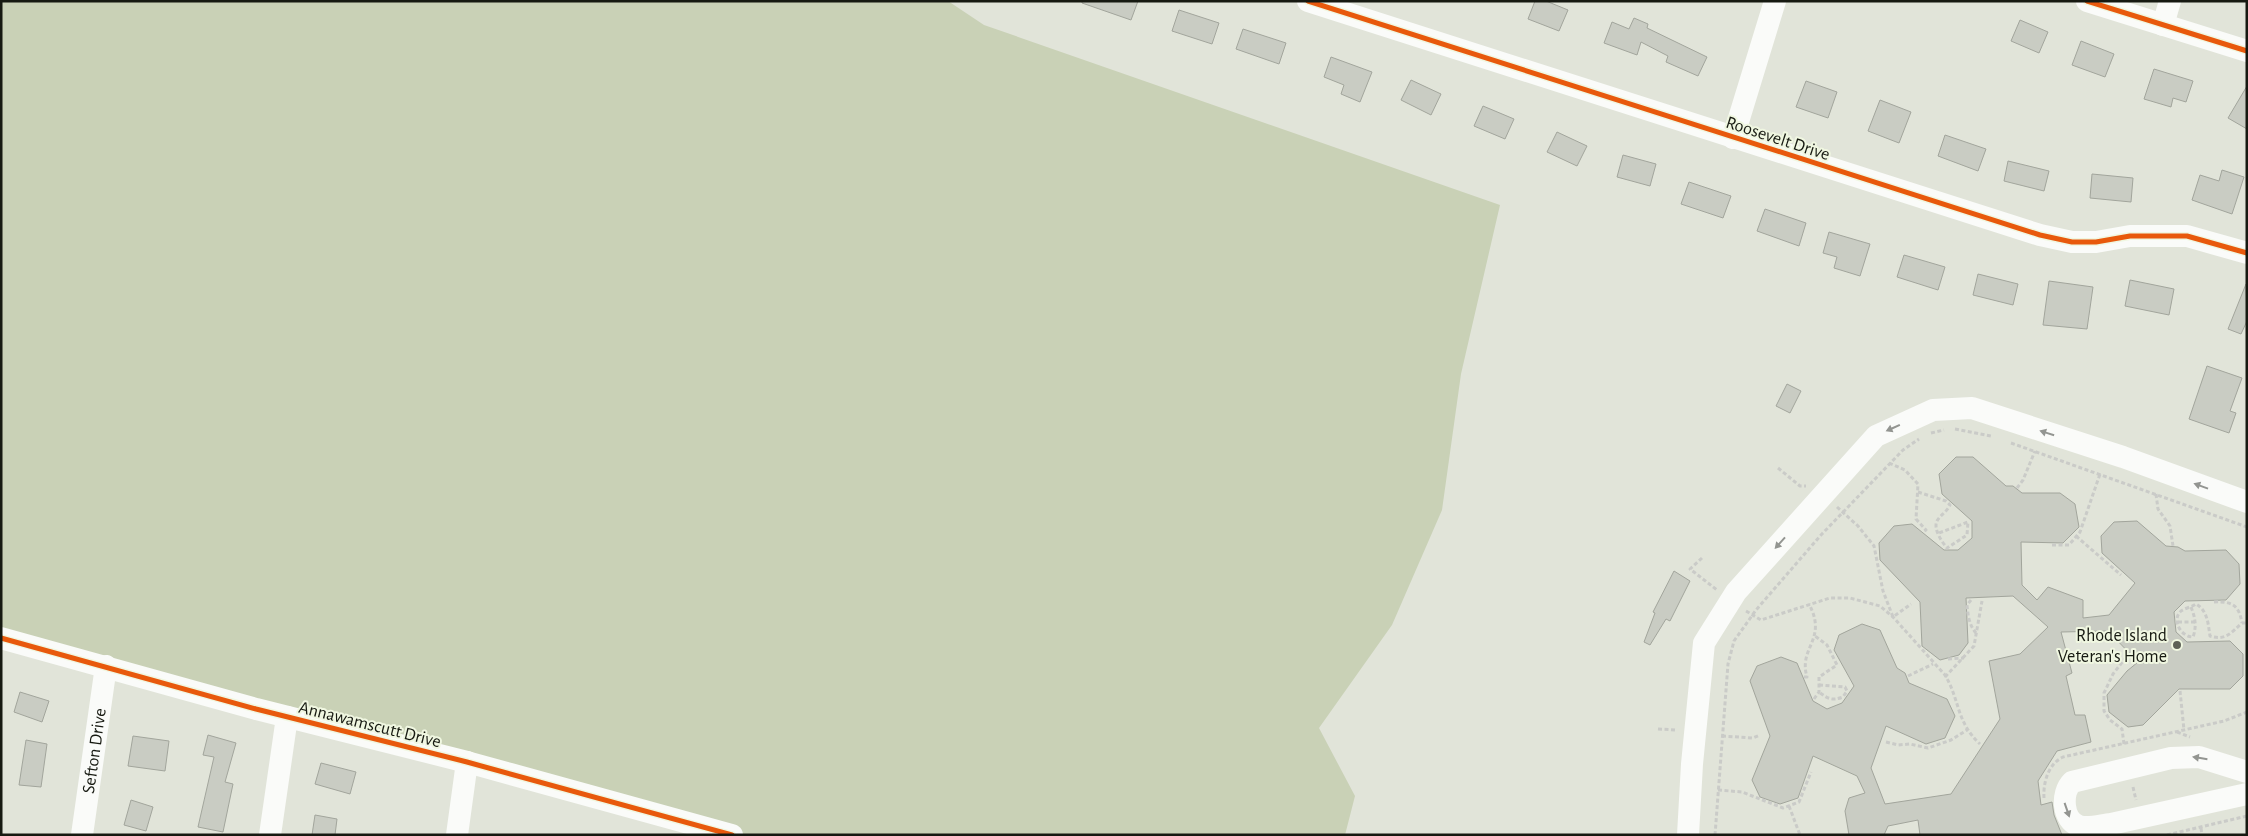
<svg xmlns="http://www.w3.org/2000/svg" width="2248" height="836" font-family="'Alegreya Sans',sans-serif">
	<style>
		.green { fill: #c9d1b6 }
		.building { fill: #c9ccc3; stroke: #a2a59c }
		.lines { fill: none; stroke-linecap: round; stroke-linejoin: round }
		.path { stroke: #cacbc8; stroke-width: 3; stroke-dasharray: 4 2.5; stroke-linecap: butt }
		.minor { stroke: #fafbf9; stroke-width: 22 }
		.cycleway-casing { stroke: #f0f7e1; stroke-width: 8 }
		.cycleway { stroke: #e8590c; stroke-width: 5 }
		.oneway { fill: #939591 }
		.poi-dot { fill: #5d6057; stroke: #f0f7e1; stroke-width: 2 }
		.labels { text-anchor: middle; stroke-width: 4; stroke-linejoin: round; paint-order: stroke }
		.street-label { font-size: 18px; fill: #161911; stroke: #f0f7e1 }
		.poi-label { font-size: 18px; fill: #161911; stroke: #f0f7e1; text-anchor: end }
	</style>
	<rect width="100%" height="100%" fill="#e1e4d9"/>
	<path class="green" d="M1 1H948L984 25 1500 205 1461 374 1442 510 1392 625 1319 728 1355 796 1345 835H742L1 630Z"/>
	<g class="building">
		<path d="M1082 1H1138L1131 20 1082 3Z"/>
		<path d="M1535 1H1546L1568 10 1559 31 1528 19Z"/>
		<path d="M1179 10 1219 23 1212 44 1172 31Z"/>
		<path d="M1634 18 1648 24 1647 28 1707 57 1698 76 1666 62 1668 56 1641 42 1637 55 1604 43 1612 22 1629 29Z"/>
		<path d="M2020 20 2048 32 2039 53 2011 41Z"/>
		<path d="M1243 29 1286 43 1279 64 1236 49Z"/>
		<path d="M2081 41 2114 54 2105 77 2072 65Z"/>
		<path d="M1331 57 1372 72 1360 102 1341 94 1344 85 1324 77Z"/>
		<path d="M2154 69 2193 81 2186 102 2173 98 2171 107 2144 99Z"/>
		<path d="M1411 80 1441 94 1431 115 1401 100Z"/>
		<path d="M1806 81 1837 92 1828 118 1796 107Z"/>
		<path d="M2247 86V129L2228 118Z"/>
		<path d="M1880 100 1911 112 1899 143 1868 131Z"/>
		<path d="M1483 106 1514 119 1505 139 1474 126Z"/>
		<path d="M1557 132 1587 146 1577 166 1547 152Z"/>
		<path d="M1945 135 1986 149 1978 171 1938 156Z"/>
		<path d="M1623 155 1656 164 1650 186 1617 177Z"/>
		<path d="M2008 161 2049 171 2044 191 2004 181Z"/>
		<path d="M2222 170 2244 177 2232 214 2192 200 2200 175 2219 181Z"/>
		<path d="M2092 174 2133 178 2131 202 2090 198Z"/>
		<path d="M1689 182 1731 196 1723 218 1681 204Z"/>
		<path d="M1765 209 1806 223 1799 246 1757 231Z"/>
		<path d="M1829 232 1870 244 1860 276 1834 268 1837 257 1823 253Z"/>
		<path d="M1904 255 1945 267 1938 290 1897 277Z"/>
		<path d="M1978 274 2018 284 2013 305 1973 295Z"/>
		<path d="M2130 280 2174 289 2169 315 2125 306Z"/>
		<path d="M2049 281 2093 287 2087 329 2043 325Z"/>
		<path d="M2246 284 2247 321 2241 334 2228 329Z"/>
		<path d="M2207 366 2242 378 2230 411 2236 413 2229 433 2189 419Z"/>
		<path d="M1787 384 1801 391 1790 413 1776 406Z"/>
		<path d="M1956 457H1973L2006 486H2013L2022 493H2060L2075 504 2079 527 2063 543 2021 542 2022 585 2037 600 2048 587 2083 600V618L2109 615 2135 583 2102 553 2101 536 2114 522 2137 521 2166 546 2178 547 2185 551 2226 550 2239 564 2240 584 2226 600 2185 601 2174 612 2176 632 2187 642 2230 641 2243 654V676L2230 689H2179L2143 725 2128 727 2109 712 2107 695 2127 671 2138 662 2108 631 2061 632 2072 673 2066 676 2075 715H2085L2091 742 2057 751 2038 781 2041 805 2052 802 2054 815 2062 835H1920L1918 820 1888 826 1884 835H1849L1845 811 1849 798 1865 793 1857 776 1813 756 1798 798 1780 804 1760 797 1752 780 1770 736 1750 681 1757 666 1781 657 1797 663 1813 701 1827 709 1842 703 1854 686 1834 650 1839 635 1862 624 1880 630 1897 668 1905 673 1909 683 1947 699 1955 716 1945 738 1926 744 1886 726 1871 768 1885 804 1951 794 2000 719 1989 661 2020 654 2048 627 2013 596 1966 598 1968 643 1959 655 1940 660 1922 646 1920 602 1880 560 1879 543 1894 526 1912 524 1944 550H1958L1972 538V521L1942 494 1939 474Z"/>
		<path d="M1674 571 1690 581 1670 621 1666 619 1650 645 1644 642 1655 613 1653 612Z"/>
		<path d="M20 692 49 701 42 722 14 712Z"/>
		<path d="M208 735 236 743 225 782 233 784 223 832 198 827 214 757 203 755Z"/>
		<path d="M133 736 169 741 165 771 128 766Z"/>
		<path d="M26 740 47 744 41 787 19 785Z"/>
		<path d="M321 763 356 772 350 794 315 784Z"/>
		<path d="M131 800 153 807 146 831 124 825Z"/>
		<path d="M315 815 337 819 335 835H312Z"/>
	</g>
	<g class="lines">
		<g class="path">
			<path d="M1955 429 1991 436"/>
			<path d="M1931 433 1944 430"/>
			<path d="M2011 443 2247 527"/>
			<path d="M1889 463 1905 470 1918 484 1916 519 1926 530 1923 532"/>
			<path d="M1778 468 1800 486H1806"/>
			<path d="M2017 488 2023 480 2035 451"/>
			<path d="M1918 492 1946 501 1950 505C1947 512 1940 515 1937 521 1933 529 1942 542 1947 548L1967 535 1968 522 1939 533"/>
			<path d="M2156 494 2158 509 2170 526 2173 546"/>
			<path d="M1837 507 1858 526 1874 546 1883 591 1893 617 1911 604"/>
			<path d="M2076 536 2121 575"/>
			<path d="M2052 545H2069L2080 532 2100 474"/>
			<path d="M1702 558 1690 569 1717 590"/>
			<path d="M1971 600 1967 605C1968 615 1969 625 1976 633"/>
			<path d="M2214 602C2232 601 2239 605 2242 623"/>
			<path d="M2191 607C2195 617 2197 626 2193 637 2181 637 2171 620 2181 611 2185 608 2192 607 2196 604 2208 611 2208 624 2210 636 2225 641 2231 633 2242 623H2247"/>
			<path d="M1746 611 1761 620 1830 598H1850L1880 606 1893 617 1945 675C1960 700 1956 722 1980 744"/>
			<path d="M2178 622H2195"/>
			<path d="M1948 659 1964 658"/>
			<path d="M1908 676 1933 664"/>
			<path d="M1804 677H1807C1798 647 1828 640 1809 604"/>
			<path d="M1945 677 1974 646 1982 601"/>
			<path d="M1819 685 1845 687 1847 691 1843 697C1832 701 1828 699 1819 692"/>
			<path d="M2180 691 2184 730"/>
			<path d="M1814 699 1819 692V677L1837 665 1827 645 1815 636"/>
			<path d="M1658 729 1677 730"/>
			<path d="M2177 732 2190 737"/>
			<path d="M1722 736 1753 738 1760 735"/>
			<path d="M1886 742 1898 745 1910 744 1928 748 1951 740 1967 730"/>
			<path d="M2124 744 2122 729 2110 720 2104 711V693L2113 674 2127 656"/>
			<path d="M2133 787 2136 800"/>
			<path d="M1718 790 1742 792 1783 808 1799 802 1811 772"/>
			<path d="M2044 798C2043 783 2048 764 2063 757L2224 721 2247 712"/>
			<path d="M1789 806 1800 835"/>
			<path d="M2201 828 2202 835"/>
			<path d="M1715 835 1728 664 1734 641 1756 610 1821 535 1903 450 1919 439"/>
			<path d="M2167 835 2247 816"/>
		</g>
		<g class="minor">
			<path d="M1308 1 2040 235 2072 242H2096L2130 236H2187L2247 253"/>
			<path d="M2087 1 2247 51"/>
			<path d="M2163 25 2170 1"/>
			<path d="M1733 138 1775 1"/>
			<path d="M1 638 256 709 467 762 732 835"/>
			<path d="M2247 772 2199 757 2171 758 2072 782C2061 793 2062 820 2079 826 2088 829 2101 825 2111 824L2247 794"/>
			<path id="s1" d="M82 835 106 666"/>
			<path d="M270 835 287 717"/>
			<path d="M457 835 467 762"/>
			<path d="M1688 835 1692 764 1704 643 1736 592 1876 436 1933 410 1972 408 2123 457 2247 502"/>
		</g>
		<defs>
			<g id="cycleway">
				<path d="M1308 1 2040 235 2072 242H2096L2130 236H2187L2247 253"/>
				<path d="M2087 1 2247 51"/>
				<path d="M1 638 256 709 467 762 732 835"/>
			</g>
		</defs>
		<use href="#cycleway" class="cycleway-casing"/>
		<use href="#cycleway" class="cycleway"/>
	</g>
	<defs><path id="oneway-solid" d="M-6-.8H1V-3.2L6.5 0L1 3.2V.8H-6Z" transform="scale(1.25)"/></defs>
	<g class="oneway">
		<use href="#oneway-solid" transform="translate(1893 428) rotate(156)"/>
		<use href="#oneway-solid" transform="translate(2047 433) rotate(-162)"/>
		<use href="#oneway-solid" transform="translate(2201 486) rotate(-160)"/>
		<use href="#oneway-solid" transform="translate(1780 543) rotate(132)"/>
		<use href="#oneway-solid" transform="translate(2200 758) rotate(-171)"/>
		<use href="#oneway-solid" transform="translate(2067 810) rotate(71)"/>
	</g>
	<circle class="poi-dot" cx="2177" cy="645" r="5"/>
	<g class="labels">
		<g class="street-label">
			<text transform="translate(1778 138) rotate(18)" y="6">Roosevelt Drive</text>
			<text transform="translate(370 724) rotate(14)" y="6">Annawamscutt Drive</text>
			<text dy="6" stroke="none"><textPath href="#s1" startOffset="85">Sefton Drive</textPath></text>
		</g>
		<g class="poi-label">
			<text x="2167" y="641">Rhode Island<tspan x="2167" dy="21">Veteran's Home</tspan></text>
		</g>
	</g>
	<rect width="2248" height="836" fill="none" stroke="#161911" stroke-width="5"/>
</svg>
